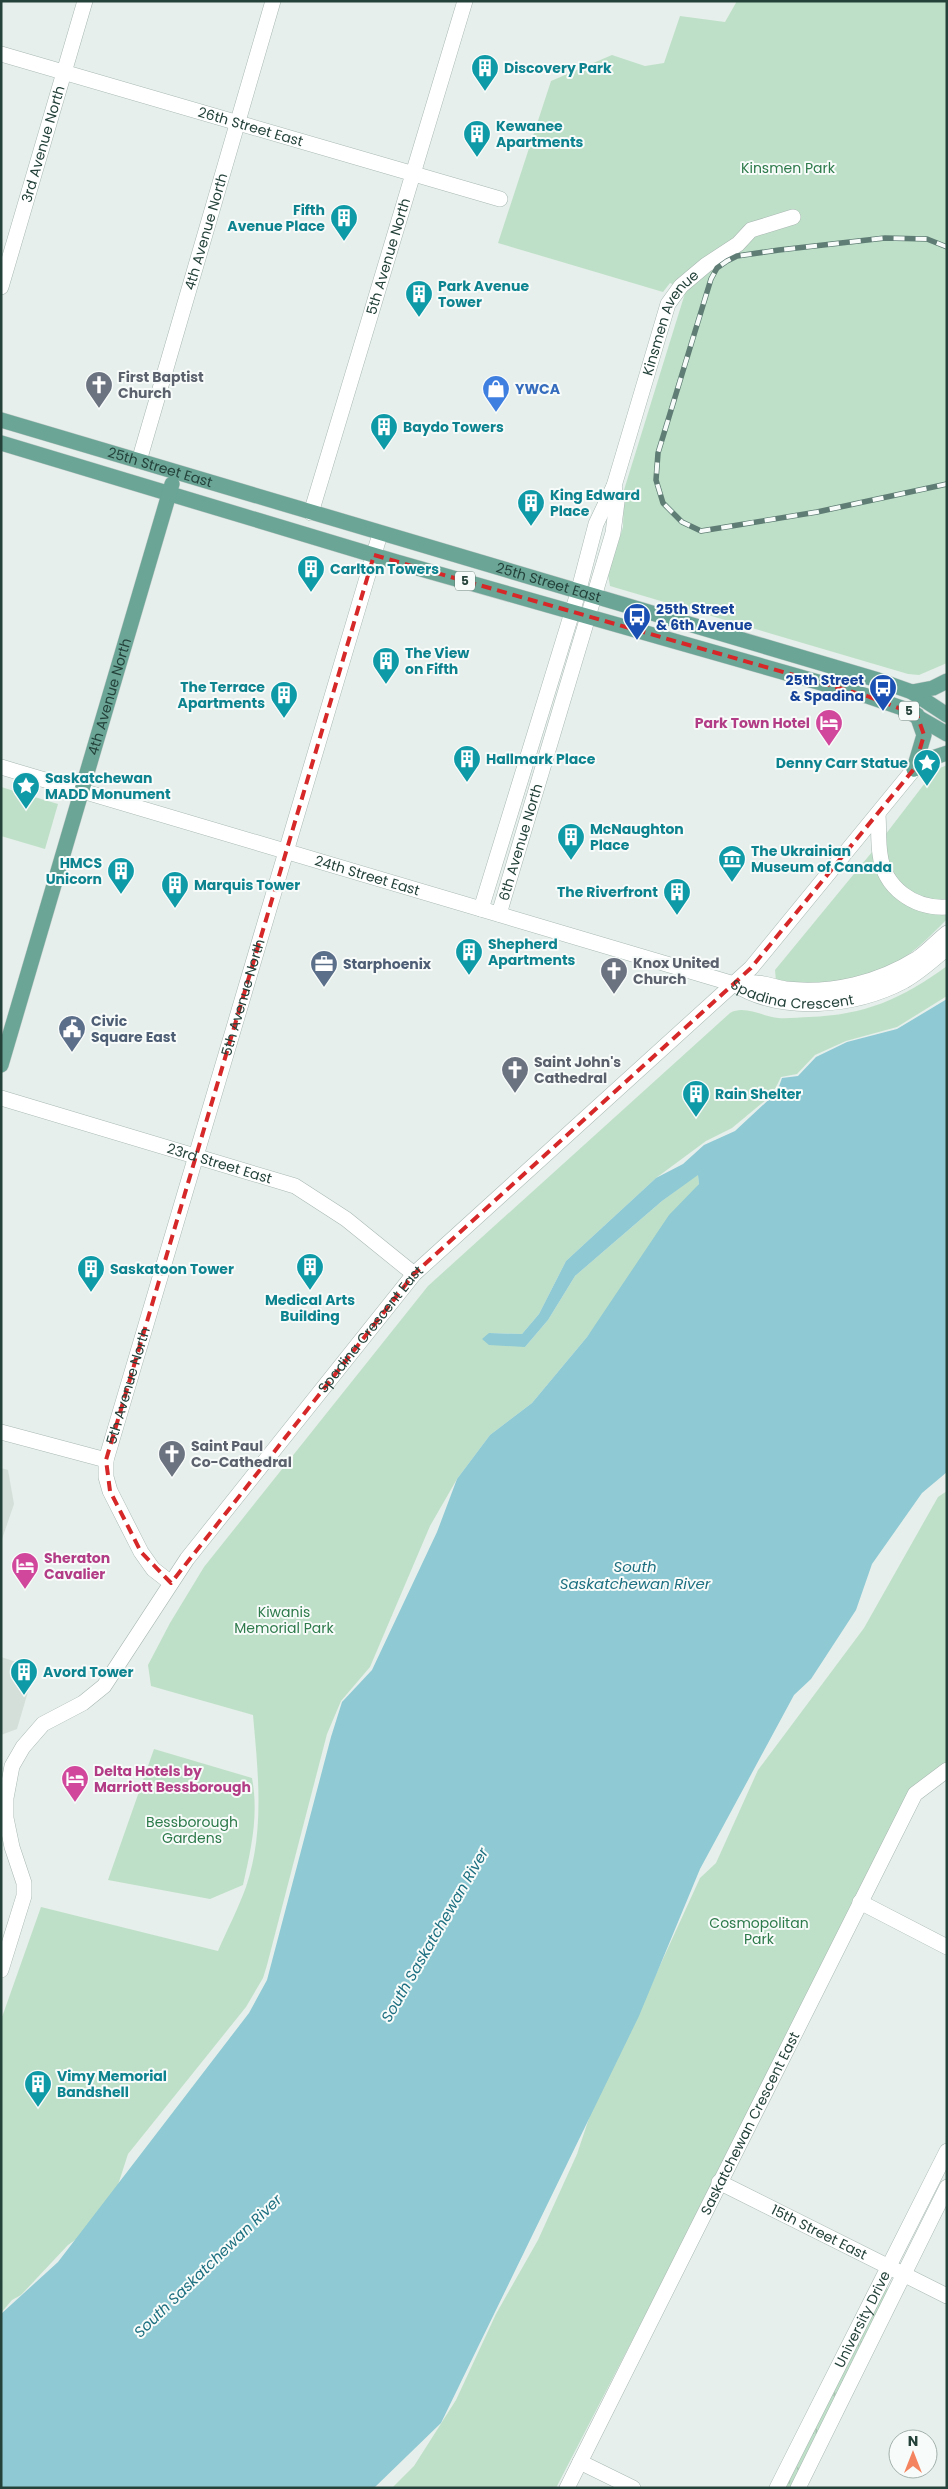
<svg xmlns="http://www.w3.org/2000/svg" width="948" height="2489" font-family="Poppins,sans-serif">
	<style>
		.built { fill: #d4dfda }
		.grass { fill: url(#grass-tufts) }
		.park { fill: #bfe0c8 }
		.water { fill: #8ec9d4 }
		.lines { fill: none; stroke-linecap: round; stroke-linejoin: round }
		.minor-casing { stroke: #a8b8b2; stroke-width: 16 }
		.major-casing { stroke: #c2cac8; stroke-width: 16 }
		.minor { stroke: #fff; stroke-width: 15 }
		.major { stroke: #6aa596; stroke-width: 15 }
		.rail-casing { stroke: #5f7d75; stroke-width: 5.5 }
		.rail { stroke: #f7fbf9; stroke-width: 4; stroke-dasharray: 11; stroke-linecap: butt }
		.marked { fill: none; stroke: #d62828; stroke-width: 4; stroke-dasharray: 10 6; stroke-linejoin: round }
		.labels { text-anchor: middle; stroke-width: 4; stroke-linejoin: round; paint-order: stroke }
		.shield { fill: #f7fbf9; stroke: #637a73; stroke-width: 1 }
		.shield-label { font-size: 12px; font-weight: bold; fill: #24423a }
		.culture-label { font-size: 14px; font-weight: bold; fill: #0d838f; stroke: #f7fbf9; text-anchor: start }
		.street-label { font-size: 14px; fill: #24423a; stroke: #f7fbf9 }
		.park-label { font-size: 14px; fill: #2d7a4b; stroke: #f7fbf9 }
		.worship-label { font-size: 14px; font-weight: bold; fill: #5b616d; stroke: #f7fbf9; text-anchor: start }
		.shop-label { font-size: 14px; font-weight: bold; fill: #366cbe; stroke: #f7fbf9; text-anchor: start }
		.transit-label { font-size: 14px; font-weight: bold; fill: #164399; stroke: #f7fbf9; text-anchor: start }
		.hotel-label { font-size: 14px; font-weight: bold; fill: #b23c85; stroke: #f7fbf9; text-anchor: start }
		.service-label { font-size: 14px; font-weight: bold; fill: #4e5e75; stroke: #f7fbf9; text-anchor: start }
		.water-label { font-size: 15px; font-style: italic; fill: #1c6f80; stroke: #f7fbf9 }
	</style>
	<defs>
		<pattern id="grass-tufts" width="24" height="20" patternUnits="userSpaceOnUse" patternTransform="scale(1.25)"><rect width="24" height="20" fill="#bfe0c8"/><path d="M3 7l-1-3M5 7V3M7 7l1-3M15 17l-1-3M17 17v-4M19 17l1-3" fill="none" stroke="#a4c1ad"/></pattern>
	</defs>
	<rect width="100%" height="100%" fill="#e6efeb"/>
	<g class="built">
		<path d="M1 1468 8 1470 14 1504 1 1542Z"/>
		<path d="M1 1657 35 1668 17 1729 1 1735Z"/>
	</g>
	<path class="grass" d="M885 2287 890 2290 792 2488H783Z"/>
	<g class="park">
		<path d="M737 1H947V663L919 675 908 674 610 586 608 575 623 527 624 490 686 290 670 283 663 292 498 243 551 81 612 55 645 66 664 63 680 16 725 22Z"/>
		<path d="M947 765V919C936 930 925 942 913 951 880 978 817 989 776 981L775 970 872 852 935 770Z"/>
		<path d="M1 787 58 804 45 849 1 836Z"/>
		<path d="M947 966V996L897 1027 846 1041 815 1055 797 1074 781 1077 772 1095 732 1128 706 1141 656 1178 566 1261 539 1314 522 1334 489 1333 525 1347 548 1320 575 1276 662 1201 698 1174 699 1184 587 1337 532 1403 490 1435 457 1479 430 1526 370 1667 341 1701 327 1734 267 1965 263 1978 246 2007 128 2154 116 2191 78 2238 68 2245 21 2295 12 2300 1 2313V2020L41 1907 218 1951C227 1930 238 1909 246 1887 265 1831 258 1772 253 1715L151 1686 148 1665 170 1623 204 1567 428 1286 730 1013C744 1005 762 1016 778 1018 788 1019 799 1017 809 1017 865 1015 902 999 947 966Z"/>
		<path d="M947 1491V1769L913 1796 556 2488H392L414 2466 456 2400 496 2314 538 2240 577 2154 608 2062 625 2042 700 1878 716 1863 758 1770 864 1628 938 1497Z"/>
		<path d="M154 1749 252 1778C259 1815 251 1849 243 1885L210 1899 108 1880Z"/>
	</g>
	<path class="water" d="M947 999V1472L922 1493 872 1564 856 1610 811 1679 794 1695 700 1869 639 2016 441 2423 374 2488H1V2314L58 2262 249 2013 267 1980 331 1737 342 1702 372 1670 437 1532 457 1479 490 1435 532 1403 587 1337 669 1215 699 1184 698 1175 662 1201 575 1276 548 1320 525 1347 489 1345 482 1339 489 1333 522 1334 539 1314 566 1261 656 1178 683 1164 704 1145 735 1131 777 1092 782 1078 798 1076 816 1057 847 1042 897 1029Z"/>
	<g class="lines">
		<defs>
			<g id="minor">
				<path id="s1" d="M1 54 500 199"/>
				<path id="s2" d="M1 287 85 1"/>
				<path id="s3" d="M139 461 273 1"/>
				<path id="s4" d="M311 513 465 1"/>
				<path id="s5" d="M1 767 734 984C781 1014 855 1007 904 981 920 972 933 960 947 948"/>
				<path d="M878 815C879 827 878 841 880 854 884 888 914 909 947 907"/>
				<path id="s6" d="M481 909 578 593 596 524 614 486 668 304 681 286 706 265 738 244 751 230 793 217"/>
				<path id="s7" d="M499 914 613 533 617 502 614 486"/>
				<path d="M734 984C741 984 749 982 757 983 767 983 776 988 786 989 832 994 878 983 918 958 928 951 937 941 947 933"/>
				<path id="s8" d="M1 1098 295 1186 346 1219 414 1274"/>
				<path d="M1 1432 106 1460"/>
				<path id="s9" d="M171 1583 153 1569 141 1552 110 1491 106 1477V1460L380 534"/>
				<path d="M860 1902 947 1947"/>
				<path id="s10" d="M1 1970 24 1896V1883L12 1847 6 1818V1798L12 1766 23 1747 43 1724 83 1703 104 1686 187 1559 414 1274 751 968 914 769"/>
				<path id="s11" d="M719 2182 947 2296"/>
				<path d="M580 2462 633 2488"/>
				<path id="s12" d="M567 2488 915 1794 947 1770"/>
				<path id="s13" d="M777 2488 947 2151"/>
				<path d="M798 2488 947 2187"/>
			</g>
			<g id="major">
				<path id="s14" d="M1 420 878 680 912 692 947 715"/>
				<path d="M1 443 393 561 867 696 902 708 947 734"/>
				<path d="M912 692 933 688 947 681"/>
				<path d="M914 769 924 735 917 715"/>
				<path d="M914 769 932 758 947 753"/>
				<path id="s15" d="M1 1065 172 484"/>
			</g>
		</defs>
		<use href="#minor" class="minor-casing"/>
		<use href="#major" class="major-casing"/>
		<use href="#minor" class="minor"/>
		<use href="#major" class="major"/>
		<defs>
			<path id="rail" d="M947 247 927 239 885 238 779 250 737 256 727 261 717 268 711 279 658 453 656 480 663 503 682 522 701 531 817 512 947 484"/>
		</defs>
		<use href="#rail" class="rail-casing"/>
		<use href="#rail" class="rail"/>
	</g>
	<path class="marked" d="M374 555 867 696 917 715 924 735 914 769 751 968 414 1274 171 1583 141 1552 110 1491 106 1460Z"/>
	<defs>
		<symbol id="building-pin" viewBox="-11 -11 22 30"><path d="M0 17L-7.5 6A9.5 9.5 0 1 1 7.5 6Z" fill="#0f9aa8" stroke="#f7fbf9"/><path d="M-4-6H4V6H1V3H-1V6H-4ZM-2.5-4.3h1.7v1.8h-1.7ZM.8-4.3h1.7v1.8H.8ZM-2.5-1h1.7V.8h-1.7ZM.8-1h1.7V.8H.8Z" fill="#fff"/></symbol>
		<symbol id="church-pin" viewBox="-11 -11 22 30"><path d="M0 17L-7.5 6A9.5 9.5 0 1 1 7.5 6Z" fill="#6b7280" stroke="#f7fbf9"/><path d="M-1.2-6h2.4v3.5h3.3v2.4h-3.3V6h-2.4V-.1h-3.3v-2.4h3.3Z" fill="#fff"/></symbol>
		<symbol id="shop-pin" viewBox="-11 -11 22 30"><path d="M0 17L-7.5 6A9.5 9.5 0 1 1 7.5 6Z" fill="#3f7fe0" stroke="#f7fbf9"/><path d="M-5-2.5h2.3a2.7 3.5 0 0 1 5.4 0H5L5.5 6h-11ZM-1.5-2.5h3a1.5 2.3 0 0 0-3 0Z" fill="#fff"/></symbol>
		<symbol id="bus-pin" viewBox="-11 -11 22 30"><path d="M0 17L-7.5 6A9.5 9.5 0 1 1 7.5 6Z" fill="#1a4fb4" stroke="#f7fbf9"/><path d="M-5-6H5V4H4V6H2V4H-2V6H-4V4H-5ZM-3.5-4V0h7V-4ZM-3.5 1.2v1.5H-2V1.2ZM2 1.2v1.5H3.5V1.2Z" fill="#fff"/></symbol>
		<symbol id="hotel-pin" viewBox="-11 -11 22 30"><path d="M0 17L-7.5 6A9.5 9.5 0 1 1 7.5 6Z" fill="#d1479c" stroke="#f7fbf9"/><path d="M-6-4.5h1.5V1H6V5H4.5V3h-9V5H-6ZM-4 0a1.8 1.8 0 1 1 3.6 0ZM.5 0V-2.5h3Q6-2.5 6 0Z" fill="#fff"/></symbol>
		<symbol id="sight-pin" viewBox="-11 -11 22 30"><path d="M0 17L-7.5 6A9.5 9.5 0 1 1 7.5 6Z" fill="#0f9aa8" stroke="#f7fbf9"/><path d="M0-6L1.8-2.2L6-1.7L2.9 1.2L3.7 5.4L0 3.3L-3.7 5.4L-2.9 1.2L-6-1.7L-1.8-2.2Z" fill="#fff"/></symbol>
		<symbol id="museum-pin" viewBox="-11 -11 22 30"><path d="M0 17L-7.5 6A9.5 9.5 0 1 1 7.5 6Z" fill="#0f9aa8" stroke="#f7fbf9"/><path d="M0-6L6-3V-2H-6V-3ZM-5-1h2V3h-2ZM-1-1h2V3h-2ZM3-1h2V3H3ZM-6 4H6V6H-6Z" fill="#fff"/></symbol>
		<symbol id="office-pin" viewBox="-11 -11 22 30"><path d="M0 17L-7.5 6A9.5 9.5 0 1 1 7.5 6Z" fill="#5c6f8a" stroke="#f7fbf9"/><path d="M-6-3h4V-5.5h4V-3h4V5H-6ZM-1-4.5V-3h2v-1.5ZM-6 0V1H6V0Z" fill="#fff"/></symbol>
		<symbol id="civic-pin" viewBox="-11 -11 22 30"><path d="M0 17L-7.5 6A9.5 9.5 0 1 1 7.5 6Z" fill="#5c6f8a" stroke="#f7fbf9"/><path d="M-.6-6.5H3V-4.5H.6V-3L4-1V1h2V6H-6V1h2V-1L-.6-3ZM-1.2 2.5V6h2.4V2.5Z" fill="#fff"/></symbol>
	</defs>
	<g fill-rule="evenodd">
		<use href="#building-pin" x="469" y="52" width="32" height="43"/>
		<use href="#building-pin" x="461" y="118" width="32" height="43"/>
		<use href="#building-pin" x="328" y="202" width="32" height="43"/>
		<use href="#building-pin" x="403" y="278" width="32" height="43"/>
		<use href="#church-pin" x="83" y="369" width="32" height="43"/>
		<use href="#shop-pin" x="480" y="373" width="32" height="43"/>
		<use href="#building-pin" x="368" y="411" width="32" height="43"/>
		<use href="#building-pin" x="515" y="487" width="32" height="43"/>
		<use href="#building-pin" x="295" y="553" width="32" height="43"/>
		<use href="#bus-pin" x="621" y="601" width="32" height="43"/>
		<use href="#building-pin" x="370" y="645" width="32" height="43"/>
		<use href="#bus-pin" x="867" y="672" width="32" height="43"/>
		<use href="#building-pin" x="268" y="679" width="32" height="43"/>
		<use href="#hotel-pin" x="813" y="707" width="32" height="43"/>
		<use href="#building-pin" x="451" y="743" width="32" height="43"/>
		<use href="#sight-pin" x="911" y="747" width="32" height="43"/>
		<use href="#sight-pin" x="10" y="770" width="32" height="43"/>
		<use href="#building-pin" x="555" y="821" width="32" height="43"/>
		<use href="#museum-pin" x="716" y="843" width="32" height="43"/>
		<use href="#building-pin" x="105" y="855" width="32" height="43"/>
		<use href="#building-pin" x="159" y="869" width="32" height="43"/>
		<use href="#building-pin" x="661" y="876" width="32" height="43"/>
		<use href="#building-pin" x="453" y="936" width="32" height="43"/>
		<use href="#office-pin" x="308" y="948" width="32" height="43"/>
		<use href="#church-pin" x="598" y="955" width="32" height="43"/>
		<use href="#civic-pin" x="56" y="1013" width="32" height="43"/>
		<use href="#church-pin" x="499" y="1054" width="32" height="43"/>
		<use href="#building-pin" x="680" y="1078" width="32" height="43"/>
		<use href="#building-pin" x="294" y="1251" width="32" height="43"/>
		<use href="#building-pin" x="75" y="1253" width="32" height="43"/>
		<use href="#church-pin" x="156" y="1438" width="32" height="43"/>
		<use href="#hotel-pin" x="9" y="1550" width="32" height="43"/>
		<use href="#building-pin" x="8" y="1656" width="32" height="43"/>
		<use href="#hotel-pin" x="59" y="1763" width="32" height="43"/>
		<use href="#building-pin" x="22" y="2068" width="32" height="43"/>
	</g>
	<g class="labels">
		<g class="shield">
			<rect x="455" y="571.5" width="20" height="19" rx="4"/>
			<rect x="899" y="701.5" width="20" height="19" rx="4"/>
		</g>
		<g class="shield-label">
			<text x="465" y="585">5</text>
			<text x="909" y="715">5</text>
		</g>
		<g class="culture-label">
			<text x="504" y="73">Discovery Park</text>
			<text x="496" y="131">Kewanee<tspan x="496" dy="16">Apartments</tspan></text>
			<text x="325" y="215" text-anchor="end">Fifth<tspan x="325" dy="16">Avenue Place</tspan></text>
			<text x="438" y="291">Park Avenue<tspan x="438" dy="16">Tower</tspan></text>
			<text x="403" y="432">Baydo Towers</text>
			<text x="550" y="500">King Edward<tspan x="550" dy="16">Place</tspan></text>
			<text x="330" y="574">Carlton Towers</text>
			<text x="405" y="658">The View<tspan x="405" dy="16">on Fifth</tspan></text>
			<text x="265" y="692" text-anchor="end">The Terrace<tspan x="265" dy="16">Apartments</tspan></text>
			<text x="486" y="764">Hallmark Place</text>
			<text x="908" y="768" text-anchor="end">Denny Carr Statue</text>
			<text x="45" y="783">Saskatchewan<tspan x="45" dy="16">MADD Monument</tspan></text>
			<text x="590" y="834">McNaughton<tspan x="590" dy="16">Place</tspan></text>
			<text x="751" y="856">The Ukrainian<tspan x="751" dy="16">Museum of Canada</tspan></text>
			<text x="102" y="868" text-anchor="end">HMCS<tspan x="102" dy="16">Unicorn</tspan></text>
			<text x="194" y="890">Marquis Tower</text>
			<text x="658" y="897" text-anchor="end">The Riverfront</text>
			<text x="488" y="949">Shepherd<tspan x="488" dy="16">Apartments</tspan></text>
			<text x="715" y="1099">Rain Shelter</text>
			<text x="110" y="1274">Saskatoon Tower</text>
			<text x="310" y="1305" text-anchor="middle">Medical Arts<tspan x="310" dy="16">Building</tspan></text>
			<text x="43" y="1677">Avord Tower</text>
			<text x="57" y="2081">Vimy Memorial<tspan x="57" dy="16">Bandshell</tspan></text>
		</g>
		<g class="street-label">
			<text dy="5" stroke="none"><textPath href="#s1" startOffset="260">26th Street East</textPath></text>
			<text dy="5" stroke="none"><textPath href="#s2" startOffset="149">3rd Avenue North</textPath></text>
			<text dy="5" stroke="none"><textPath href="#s3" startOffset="239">4th Avenue North</textPath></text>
			<text dy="5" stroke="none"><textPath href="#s4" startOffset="268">5th Avenue North</textPath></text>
			<text dy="5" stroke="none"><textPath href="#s6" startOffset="618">Kinsmen Avenue</textPath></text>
			<text dy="5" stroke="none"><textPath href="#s14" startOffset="166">25th Street East</textPath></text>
			<text dy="5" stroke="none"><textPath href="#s14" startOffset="571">25th Street East</textPath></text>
			<text dy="5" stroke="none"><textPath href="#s15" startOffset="384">4th Avenue North</textPath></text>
			<text dy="5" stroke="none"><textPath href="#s7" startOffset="75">6th Avenue North</textPath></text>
			<text dy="5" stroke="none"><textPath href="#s5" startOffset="382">24th Street East</textPath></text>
			<text dy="5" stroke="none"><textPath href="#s5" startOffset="825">Spadina Crescent</textPath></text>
			<text dy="5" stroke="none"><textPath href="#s9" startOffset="626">5th Avenue North</textPath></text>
			<text dy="5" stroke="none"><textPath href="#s8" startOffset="228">23rd Street East</textPath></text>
			<text dy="5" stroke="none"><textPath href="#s10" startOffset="781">Spadina Crescent East</textPath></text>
			<text dy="5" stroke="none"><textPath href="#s9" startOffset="221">5th Avenue North</textPath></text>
			<text dy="5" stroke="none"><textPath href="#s12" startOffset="408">Saskatchewan Crescent East</textPath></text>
			<text dy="5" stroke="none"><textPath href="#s11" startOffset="112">15th Street East</textPath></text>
			<text dy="5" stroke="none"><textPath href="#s13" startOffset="189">University Drive</textPath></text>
		</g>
		<g class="park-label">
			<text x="788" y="173">Kinsmen Park</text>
			<text x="284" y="1617">Kiwanis<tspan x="284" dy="16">Memorial Park</tspan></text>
			<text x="192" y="1827">Bessborough<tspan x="192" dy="16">Gardens</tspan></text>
			<text x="759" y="1928">Cosmopolitan<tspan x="759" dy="16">Park</tspan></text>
		</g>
		<g class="worship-label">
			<text x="118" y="382">First Baptist<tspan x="118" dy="16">Church</tspan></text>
			<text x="633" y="968">Knox United<tspan x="633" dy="16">Church</tspan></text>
			<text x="534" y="1067">Saint John's<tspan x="534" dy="16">Cathedral</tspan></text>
			<text x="191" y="1451">Saint Paul<tspan x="191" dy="16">Co-Cathedral</tspan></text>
		</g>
		<g class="shop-label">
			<text x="515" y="394">YWCA</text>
		</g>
		<g class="transit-label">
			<text x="656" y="614">25th Street<tspan x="656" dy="16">&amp; 6th Avenue</tspan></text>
			<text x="864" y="685" text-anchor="end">25th Street<tspan x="864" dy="16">&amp; Spadina</tspan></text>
		</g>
		<g class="hotel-label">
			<text x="810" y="728" text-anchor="end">Park Town Hotel</text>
			<text x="44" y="1563">Sheraton<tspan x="44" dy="16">Cavalier</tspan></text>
			<text x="94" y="1776">Delta Hotels by<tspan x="94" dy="16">Marriott Bessborough</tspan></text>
		</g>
		<g class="service-label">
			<text x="343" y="969">Starphoenix</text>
			<text x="91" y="1026">Civic<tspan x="91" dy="16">Square East</tspan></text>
		</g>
		<g class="water-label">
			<text x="635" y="1572">South<tspan x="635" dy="17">Saskatchewan River</tspan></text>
			<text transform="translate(435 1935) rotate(-60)" y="5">South Saskatchewan River</text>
			<text transform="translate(208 2266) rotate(-44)" y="5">South Saskatchewan River</text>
		</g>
	</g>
	<rect width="948" height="2489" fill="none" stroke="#24423a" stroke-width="5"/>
	<g transform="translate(913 2454)"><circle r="24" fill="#f7fbf9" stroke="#a3b1ad"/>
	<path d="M0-4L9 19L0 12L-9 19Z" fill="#f4845f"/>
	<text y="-8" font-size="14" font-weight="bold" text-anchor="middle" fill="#24423a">N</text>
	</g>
</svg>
